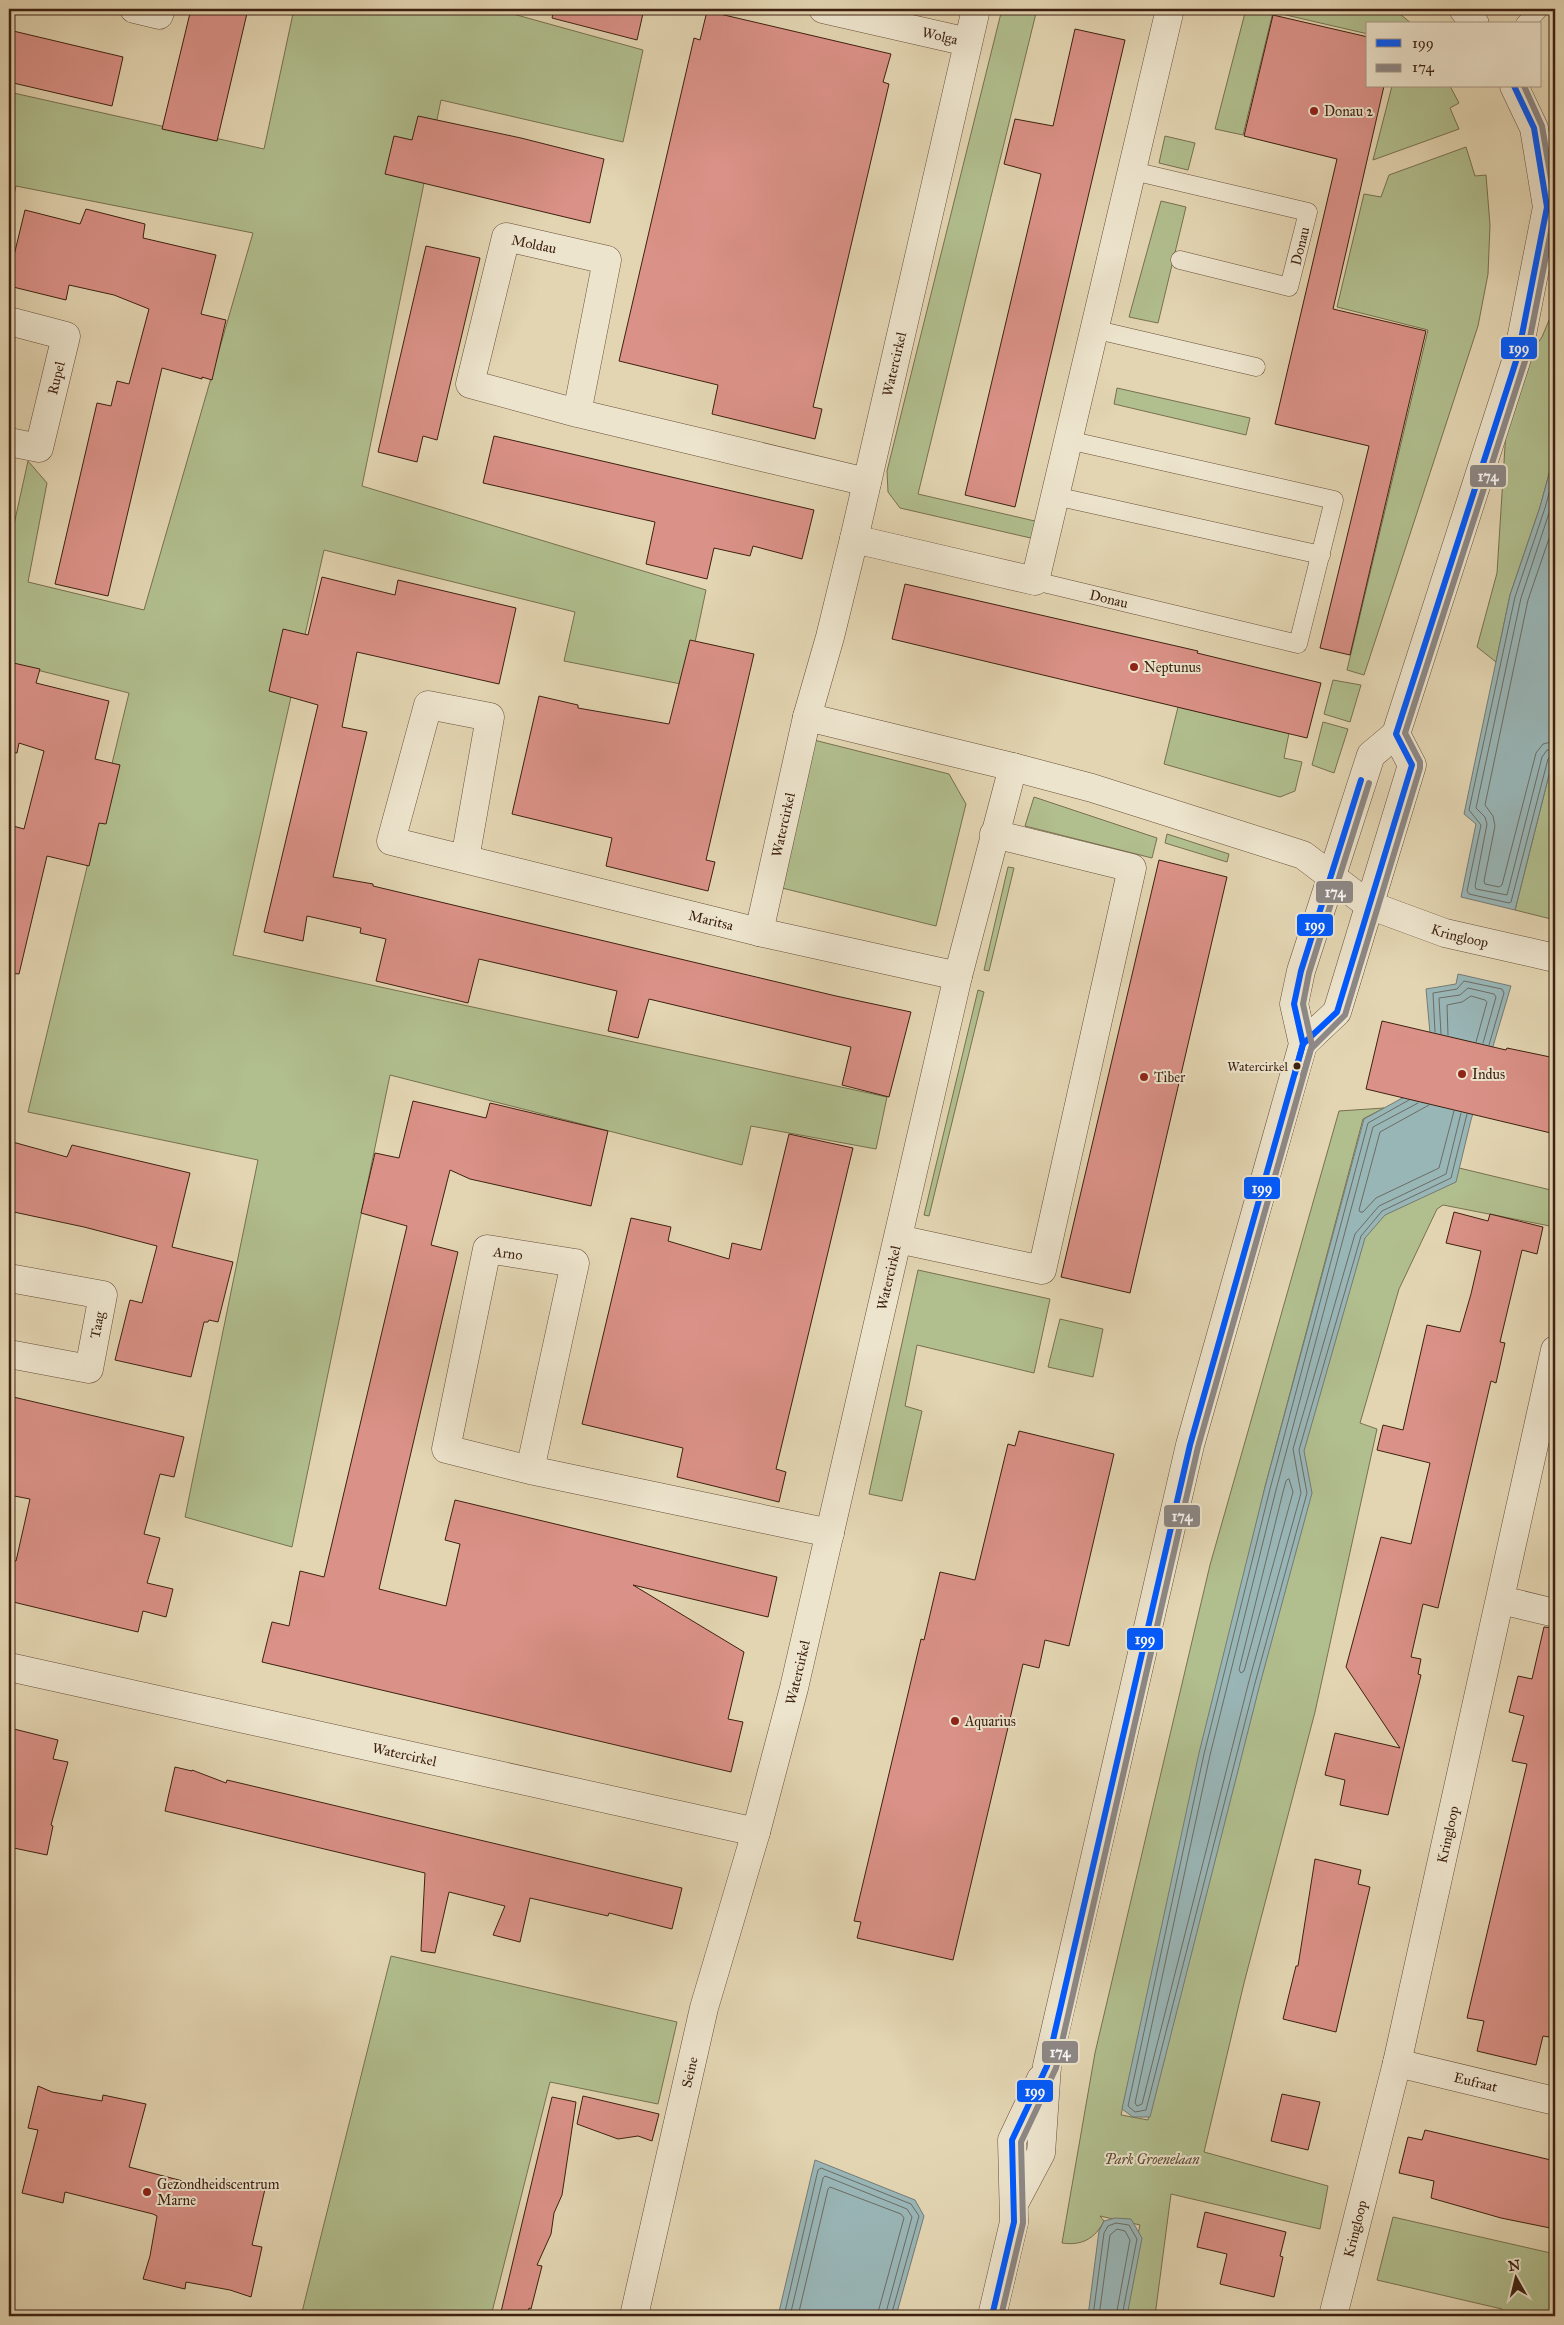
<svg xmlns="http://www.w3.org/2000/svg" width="1564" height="2325" font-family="'IM FELL Great Primer',serif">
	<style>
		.green { fill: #b1be8e; stroke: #78704f }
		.water { fill: #99b6b7; stroke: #757a74 }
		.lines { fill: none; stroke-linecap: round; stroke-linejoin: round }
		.shore { stroke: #6c6c64; stroke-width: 1 }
		.building { fill: #da9187; stroke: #3e2110 }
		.service-casing { stroke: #674e38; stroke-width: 19 }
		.minor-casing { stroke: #674e38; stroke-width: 29 }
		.tertiary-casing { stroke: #674e38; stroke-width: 29 }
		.service { stroke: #ede4cd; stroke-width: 18 }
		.minor { stroke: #ede4cd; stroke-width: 28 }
		.tertiary { stroke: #ede4cd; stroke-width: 28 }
		.bus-1-casing { stroke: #ede4cd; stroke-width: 10 }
		.bus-2-casing { stroke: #ede4cd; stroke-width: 10 }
		.bus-1 { stroke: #0059ff; stroke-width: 6 }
		.bus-2 { stroke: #8d8886; stroke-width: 6 }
		.poi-dot { fill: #8f2418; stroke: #ede4cd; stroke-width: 2 }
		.bus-dot { fill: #3e2110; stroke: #ede4cd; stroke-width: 2 }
		.labels { text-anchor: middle; stroke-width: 4; stroke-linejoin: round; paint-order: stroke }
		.bus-label { font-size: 13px; fill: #3e2110; stroke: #ede4cd; text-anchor: end }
		.street-label { font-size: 14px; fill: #3e2110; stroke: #ede4cd }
		.poi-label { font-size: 14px; fill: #3e2110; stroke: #ede4cd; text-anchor: start }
		.park-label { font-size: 14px; font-style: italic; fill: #5b4830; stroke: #ede4cd }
		.line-badge { stroke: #ede4cd; stroke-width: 2 }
		.badge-label { font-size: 14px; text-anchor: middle; font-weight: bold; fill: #fff }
	</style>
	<rect width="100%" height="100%" fill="#e3d5b2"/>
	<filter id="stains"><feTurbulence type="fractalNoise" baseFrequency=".004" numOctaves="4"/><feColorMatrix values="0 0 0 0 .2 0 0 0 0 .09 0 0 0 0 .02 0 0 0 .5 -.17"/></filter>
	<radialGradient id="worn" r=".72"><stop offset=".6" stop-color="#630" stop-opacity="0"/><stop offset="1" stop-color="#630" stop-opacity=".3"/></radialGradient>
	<g class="green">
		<path d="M294 9H495L643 50 623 142 441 100 362 486 706 590 686 685 564 661 575 612 324 550 233 955 887 1097 876 1149 751 1126 742 1165 390 1075 292 1547 185 1517 258 1160 28 1112 129 693 9 663V547L28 461 47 483 28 582 144 610 253 233 16 186 9 216V92L264 149Z"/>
		<path d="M1002 9H1037L918 494 1039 522 1035 539 900 508 888 492 887 471Z"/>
		<path d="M1246 9H1394L1412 24H1368V34L1273 12 1243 135 1215 129Z"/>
		<path d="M1392 86H1450L1459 103 1450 108 1459 129 1373 160Z"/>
		<path d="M1165 136 1195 143 1188 170 1159 163Z"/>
		<path d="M1466 147 1475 176 1486 175 1490 225 1488 274 1478 326 1364 675 1347 670 1428 330 1337 307 1364 194 1381 197 1389 175Z"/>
		<path d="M1161 201 1186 207 1158 323 1129 317Z"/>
		<path d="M1555 306V452L1540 507 1510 595 1496 662 1477 647 1497 573 1509 383 1542 337Z"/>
		<path d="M1117 388 1250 418 1246 435 1114 404Z"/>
		<path d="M1333 680 1361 685 1350 722 1324 714Z"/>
		<path d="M1178 707 1289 733 1284 758 1302 762 1295 791 1280 797 1164 764Z"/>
		<path d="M1323 722 1348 729 1334 773 1312 765Z"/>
		<path d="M814 740 949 774 966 804 936 926 782 888Z"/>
		<path d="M1555 751V920L1515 910Z"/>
		<path d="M1034 797 1157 838 1152 858 1025 826Z"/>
		<path d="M1167 834 1229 854 1227 862 1165 843Z"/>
		<path d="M1008 867 1014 868 989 971 984 970Z"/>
		<path d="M978 990 984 992 929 1216 924 1215Z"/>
		<path d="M1384 1108 1363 1119 1265 1487 1121 2115 1148 2120 1204 1887 1301 1450 1362 1235 1389 1204 1455 1167 1555 1191V1227L1443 1205 1437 1209 1399 1289 1360 1423 1377 1429 1315 1712 1244 1983 1204 2152 1328 2186 1320 2229 1171 2194 1155 2316H1121L1140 2225 1100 2216 1104 2221C1095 2239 1081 2246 1062 2243L1095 2053 1210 1565 1339 1111Z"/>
		<path d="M918 1270 1050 1299 1034 1373 917 1345 905 1406 922 1411 902 1501 869 1494Z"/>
		<path d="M1060 1319 1103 1329 1093 1377 1048 1367Z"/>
		<path d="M391 1956 677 2022 658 2104 550 2082 491 2316H301Z"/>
		<path d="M1393 2217 1555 2254V2316H1501L1502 2309 1377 2280Z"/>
	</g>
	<g class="water">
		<path d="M1555 452V751L1515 910 1461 897 1476 824 1464 814 1510 595 1540 507Z"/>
		<path d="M1458 974 1511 986 1471 1120 1456 1182 1385 1215 1365 1238 1304 1451 1312 1493 1260 1684 1150 2117H1133L1122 2109 1199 1753 1265 1487 1364 1119 1417 1090 1430 1033 1426 989 1456 984Z"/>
		<path d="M815 2160 915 2200 924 2216 896 2316H778Z"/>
		<path d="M1115 2218 1131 2219 1142 2238 1127 2316H1088L1099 2231 1104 2221Z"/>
	</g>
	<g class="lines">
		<g class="shore">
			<path d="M1555 471 1545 508 1515 597 1469 810 1481 825 1467 891 1469 894 1509 903 1511 902 1548 759 1551 756 1555 755"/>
			<path d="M1555 495 1521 598 1476 808 1485 817 1487 824 1475 886 1476 889 1507 895 1542 757 1547 750 1555 749"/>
			<path d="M1555 521 1528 600 1485 805 1493 816 1495 826 1484 881 1485 884 1499 887 1502 885 1536 753 1543 744 1555 741"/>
			<path d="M1435 1032 1433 993 1457 989 1464 981 1502 989 1504 993 1489 1045"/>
			<path d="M1441 1034 1439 998 1460 995 1468 988 1494 994 1496 997 1483 1043"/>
			<path d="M1448 1035 1447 1005 1462 1002 1471 996 1485 1000 1487 1002 1476 1042"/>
			<path d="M1409 1100 1368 1123 1270 1489 1204 1754 1128 2106 1135 2112 1146 2110 1255 1683 1307 1493 1299 1450 1361 1236 1382 1211 1451 1178 1467 1114"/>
			<path d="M1418 1103 1373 1127 1276 1490 1210 1755 1135 2103 1137 2106 1142 2104 1249 1681 1301 1493 1293 1449 1355 1234 1379 1206 1446 1174 1461 1113"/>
			<path d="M1429 1105 1380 1132 1359 1210 1360 1212H1363L1376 1198 1439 1168 1454 1111"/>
			<path d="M1289 1479 1293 1492 1244 1671 1241 1673 1239 1670 1283 1492 1286 1481Z"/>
			<path d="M784 2316 818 2170 821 2168 911 2204 919 2216 891 2316"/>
			<path d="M790 2316 823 2178 825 2176 907 2209 912 2217 885 2316"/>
			<path d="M798 2316 828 2189 830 2187 901 2214 904 2218 877 2316"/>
			<path d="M1093 2316 1104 2233 1108 2226 1116 2223 1129 2225 1137 2239 1122 2316"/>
			<path d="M1099 2316 1110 2235 1117 2229 1125 2231 1130 2240 1116 2316"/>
		</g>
	</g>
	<g class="building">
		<path d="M191 9H248L217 141 162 129Z"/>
		<path d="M554 9H644L637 40 552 18Z"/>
		<path d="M707 11 891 54 883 82 889 84 813 407 822 409 815 439 712 414 718 385 619 361 694 38 700 40Z"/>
		<path d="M1273 15 1368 37V86H1384L1333 309 1426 331 1350 655 1320 648 1369 446 1275 424 1337 159 1244 136Z"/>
		<path d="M1075 29 1125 40 1015 507 965 495 1041 174 1004 164 1015 119 1053 126Z"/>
		<path d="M9 30 123 57 112 106 9 82Z"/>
		<path d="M418 116 521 138 604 159 590 223 385 174 394 136 412 140Z"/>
		<path d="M86 209 145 224 143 238 216 255 201 314 226 320 212 380 202 377V379L162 368 108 596 55 584 97 403 111 406 117 381 129 384 149 309 114 295 69 285 66 300 9 286V276L25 210 80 224Z"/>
		<path d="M426 246 480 258 437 440 423 436 417 462 378 452Z"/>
		<path d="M494 436 814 510 802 559 753 546 750 556 714 548 707 579 646 564 655 522 483 483Z"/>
		<path d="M322 577 395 595 398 580 516 608 499 684 357 652 342 727 367 732 333 877 373 884V886L836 996 911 1012 889 1097 842 1085 851 1047 649 999 638 1038 608 1031 617 991 479 959 468 1003 376 981 386 939 360 933 361 928 307 916 303 941 264 932 318 705 269 691 283 629 308 635Z"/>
		<path d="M905 584 1198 651 1197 653 1321 683 1307 738 892 639Z"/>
		<path d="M690 640 754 654 706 860 715 862 708 891 606 866 612 838 512 814 539 696 578 705V708L669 724Z"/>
		<path d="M9 662 40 669 36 683 109 701 95 759 120 765 106 824 99 823 89 866 47 856 19 974 9 973V841L13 826 24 829 44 751 19 743 17 753 9 752Z"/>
		<path d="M1159 860 1227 877 1130 1293 1061 1277Z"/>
		<path d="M1382 1021 1506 1050 1507 1048 1555 1058V1134L1366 1089Z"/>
		<path d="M413 1101 486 1118 490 1103 608 1131 591 1206 470 1179 450 1170 431 1245 458 1252 379 1589 446 1606 460 1544 445 1540 455 1500 777 1577 768 1617 633 1585 744 1652 728 1719 743 1722 731 1772 262 1662 272 1622 289 1626 300 1571 324 1577 407 1226 361 1213 375 1153 399 1158Z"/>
		<path d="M789 1134 853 1148 776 1469 786 1472 779 1502 677 1477 683 1448 582 1424 631 1218 671 1227 668 1241 729 1259 732 1243 761 1250Z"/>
		<path d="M9 1141 67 1157 72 1145 190 1173 172 1247 233 1262 218 1322 209 1320 208 1322H204L191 1377 115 1360 130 1300 142 1303 157 1246 84 1227 9 1211Z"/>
		<path d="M1454 1212 1488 1221 1490 1214 1543 1227 1537 1254 1522 1250 1500 1342 1505 1343 1496 1383 1491 1381 1438 1608 1423 1604 1411 1657 1421 1659 1418 1674 1421 1675 1388 1815 1340 1805 1345 1780 1325 1775 1335 1733 1400 1748 1346 1667 1381 1537 1411 1544 1430 1463 1377 1450 1383 1425 1403 1430 1427 1325 1460 1332 1471 1294 1481 1251 1446 1243Z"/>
		<path d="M9 1396 184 1437 174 1477 160 1474 144 1534 160 1538 147 1583 173 1589 166 1617 143 1611 138 1632 9 1601V1559L16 1561 30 1499 9 1495Z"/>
		<path d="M1019 1431 1114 1454 1069 1646 1045 1640 1039 1668 1023 1664 953 1960 857 1938 861 1922 854 1921 921 1639 924 1640 940 1572 975 1580 1008 1444 1015 1446Z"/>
		<path d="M1544 1627 1555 1628V2009L1549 2037 1543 2036 1536 2065 1477 2051 1484 2021 1467 2018 1527 1764 1512 1761 1524 1716 1509 1712 1518 1676 1532 1679Z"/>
		<path d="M14 1729 58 1740 53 1759 68 1762 51 1825 53 1826 47 1855 9 1847V1752Z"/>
		<path d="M175 1767 192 1771V1770L226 1783 227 1780 682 1888 672 1929 609 1913 608 1916 530 1898 520 1942 493 1935 505 1906 449 1892 435 1953 421 1951 425 1873 165 1811Z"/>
		<path d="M1315 1859 1361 1870 1358 1884 1370 1887 1336 2032 1283 2019 1296 1966H1298Z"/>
		<path d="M38 2086 52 2092 102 2101 103 2095 146 2104 129 2167 198 2185 199 2182 224 2185 226 2180 265 2189 252 2245 262 2247 251 2297 230 2290 186 2282 185 2289 143 2279 150 2256 157 2216 153 2214 65 2192 63 2203 22 2193 38 2130 28 2128Z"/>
		<path d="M1282 2094 1320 2102 1308 2150 1271 2141Z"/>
		<path d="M583 2096 659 2114 652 2141 638 2136 618 2139 577 2124Z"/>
		<path d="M552 2097 576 2102 562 2195 554 2213 551 2234 537 2265 542 2266 531 2309 529 2308 527 2316H500Z"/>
		<path d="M1425 2130 1555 2161V2229L1501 2218 1431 2198 1434 2181 1399 2173 1408 2137 1422 2140Z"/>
		<path d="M1205 2212 1286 2232 1280 2256 1283 2257 1274 2297 1220 2284 1227 2254 1197 2247Z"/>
	</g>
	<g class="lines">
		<defs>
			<g id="service">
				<path d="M1525 24 1539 9"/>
				<path d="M1133 171 1308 212 1289 287 1180 260"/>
				<path d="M1093 329 1256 367"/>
				<path d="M1055 496 1321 555"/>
				<path id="s1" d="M1035 581 1298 644 1334 500 1068 440"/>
			</g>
			<g id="minor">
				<path d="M134 9 159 15 161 9"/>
				<path id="s2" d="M823 9 968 42"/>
				<path id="s3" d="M976 9 854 539 830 637 807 717 1013 767 1092 788 1303 855 1369 905 1445 933 1555 958"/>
				<path d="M9 321 66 336 39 448 9 442"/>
				<path d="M577 413 607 260 506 237 470 384 577 413 867 482"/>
				<path d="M854 539 1035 581 1170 9"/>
				<path id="s4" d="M465 859 490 717 428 705 391 841 759 932 958 976"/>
				<path id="s5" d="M759 932 807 717"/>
				<path d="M898 1239 1042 1270 1132 868 994 834"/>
				<path d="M9 1278 103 1295 89 1369 9 1354"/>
				<path d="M530 1470 575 1263 487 1249 446 1449 530 1470 830 1533"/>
				<path d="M1501 1600 1555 1613"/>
				<path id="s6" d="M9 1667 756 1832 794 1688 958 976 1013 767"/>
				<path id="s7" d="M1397 2063 1555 2101"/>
				<path id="s8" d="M634 2316 704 2008 756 1832"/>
				<path id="s9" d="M1333 2316 1397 2063 1555 1350"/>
			</g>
			<g id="tertiary">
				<path d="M1463 9 1475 24"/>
				<path d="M1303 1044 1337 1012 1412 765 1396 734"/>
				<path d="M1015 2202 1041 2153 1047 2066 1190 1445 1303 1044 1294 1004 1301 971 1371 755 1396 734 1518 355 1547 207 1534 128 1514 86"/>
				<path d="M992 2316 1014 2222 1012 2140 1041 2079"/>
			</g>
		</defs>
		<use href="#service" class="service-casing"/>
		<use href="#minor" class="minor-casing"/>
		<use href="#tertiary" class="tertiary-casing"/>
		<use href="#service" class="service"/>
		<use href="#minor" class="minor"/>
		<use href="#tertiary" class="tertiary"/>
		<defs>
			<g id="bus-1">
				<path d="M1295 1073 1303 1044 1294 1004 1301 971 1361 780"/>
				<path d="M992 2316 1014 2222 1012 2140 1047 2066 1190 1445 1303 1044 1337 1012 1412 765 1396 734 1518 355 1547 207 1534 128 1514 86"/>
			</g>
			<g id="bus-2">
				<path d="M1524 86 1542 126 1555 203"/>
				<path d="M1303 1075 1312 1045 1303 1004 1309 973 1369 783"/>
				<path d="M1001 2316 1023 2223 1021 2142 1056 2068 1198 1447 1311 1049 1345 1015 1420 768V762L1405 733 1526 358 1555 210"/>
			</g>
		</defs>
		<use href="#bus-1" class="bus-1-casing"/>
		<use href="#bus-2" class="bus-2-casing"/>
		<use href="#bus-1" class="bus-1"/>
		<use href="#bus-2" class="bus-2"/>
	</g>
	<g class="poi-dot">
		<circle cx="1314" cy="111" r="5"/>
		<circle cx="1134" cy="667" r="5"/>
		<circle cx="1462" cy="1074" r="5"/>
		<circle cx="1144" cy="1077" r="5"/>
		<circle cx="955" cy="1721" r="5"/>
		<circle cx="147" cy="2192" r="5"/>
	</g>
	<circle class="bus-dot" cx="1297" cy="1066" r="4.5"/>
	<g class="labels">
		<g class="bus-label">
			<text x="1288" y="1071">Watercirkel</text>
		</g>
		<g class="street-label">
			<text dy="5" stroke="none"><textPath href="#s2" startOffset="120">Wolga</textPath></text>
			<text transform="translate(534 244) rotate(12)" y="5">Moldau</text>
			<text transform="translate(1300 246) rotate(-76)" y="5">Donau</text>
			<text transform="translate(894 364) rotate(-77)" y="5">Watercirkel</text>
			<text transform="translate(56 378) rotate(-76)" y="5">Rupel</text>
			<text dy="5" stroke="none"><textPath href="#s1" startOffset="76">Donau</textPath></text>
			<text dy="5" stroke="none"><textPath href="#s5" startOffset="110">Watercirkel</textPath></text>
			<text dy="5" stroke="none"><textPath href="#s4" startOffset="678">Maritsa</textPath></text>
			<text dy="5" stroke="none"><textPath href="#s3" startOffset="1422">Kringloop</textPath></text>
			<text transform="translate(508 1253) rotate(7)" y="5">Arno</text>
			<text dy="5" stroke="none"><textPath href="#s6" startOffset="1335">Watercirkel</textPath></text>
			<text transform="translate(97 1325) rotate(-79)" y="5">Taag</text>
			<text dy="5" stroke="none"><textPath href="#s6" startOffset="930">Watercirkel</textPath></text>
			<text dy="5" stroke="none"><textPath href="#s6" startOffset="405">Watercirkel</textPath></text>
			<text dy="5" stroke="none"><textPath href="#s9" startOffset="495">Kringloop</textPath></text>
			<text dy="5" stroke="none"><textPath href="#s8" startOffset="250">Seine</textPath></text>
			<text dy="5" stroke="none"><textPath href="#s7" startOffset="81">Eufraat</textPath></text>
			<text dy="5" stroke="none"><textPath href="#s9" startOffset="90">Kringloop</textPath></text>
		</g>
		<g class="poi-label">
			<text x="1324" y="116">Donau 2</text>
			<text x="1144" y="672">Neptunus</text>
			<text x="1472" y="1079">Indus</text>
			<text x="1154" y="1082">Tiber</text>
			<text x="965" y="1726">Aquarius</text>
			<text x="157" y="2189">Gezondheidscentrum<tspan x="157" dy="16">Marne</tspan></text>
		</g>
		<g class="park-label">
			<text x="1152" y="2164">Park Groenelaan</text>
		</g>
	</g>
	<g class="line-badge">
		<rect x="1500" y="336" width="38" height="24" rx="5" fill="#0059ff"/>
		<rect x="1469" y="464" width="38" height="24" rx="5" fill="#8d8886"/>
		<rect x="1315" y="880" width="39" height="24" rx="5" fill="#8d8886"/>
		<rect x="1296" y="913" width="38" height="24" rx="5" fill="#0059ff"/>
		<rect x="1243" y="1176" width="38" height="24" rx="5" fill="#0059ff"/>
		<rect x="1163" y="1504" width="38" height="24" rx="5" fill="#8d8886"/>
		<rect x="1126" y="1627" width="38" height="24" rx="5" fill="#0059ff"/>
		<rect x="1041" y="2040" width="38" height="24" rx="5" fill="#8d8886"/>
		<rect x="1016" y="2079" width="38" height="24" rx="5" fill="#0059ff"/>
	</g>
	<g class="badge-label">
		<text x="1519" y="353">199</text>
		<text x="1488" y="481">174</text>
		<text x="1335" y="897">174</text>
		<text x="1315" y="930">199</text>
		<text x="1262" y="1193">199</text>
		<text x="1182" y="1521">174</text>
		<text x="1145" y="1644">199</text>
		<text x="1060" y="2057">174</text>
		<text x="1035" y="2096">199</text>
	</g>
	<rect width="1564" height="2325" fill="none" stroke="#e3d5b2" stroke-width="30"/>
	<rect x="10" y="10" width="1544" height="2305" fill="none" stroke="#3e2110" stroke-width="2.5"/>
	<rect x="15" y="15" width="1534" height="2295" fill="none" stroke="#3e2110"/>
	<rect x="1366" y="22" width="175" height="65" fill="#ede4cd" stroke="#a79681"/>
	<rect x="1376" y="39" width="25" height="8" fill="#0059ff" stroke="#a79681"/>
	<text x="1412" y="48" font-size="15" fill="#3e2110">199</text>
	<rect x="1376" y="64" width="25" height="8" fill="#8d8886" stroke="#a79681"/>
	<text x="1412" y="72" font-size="15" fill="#3e2110">174</text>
	<g transform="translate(1516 2278) rotate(352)" stroke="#ede4cd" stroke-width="4" paint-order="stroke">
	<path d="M0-4L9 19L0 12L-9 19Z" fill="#3e2110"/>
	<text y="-8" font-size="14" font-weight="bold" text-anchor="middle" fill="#3e2110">N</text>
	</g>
	<rect width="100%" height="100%" filter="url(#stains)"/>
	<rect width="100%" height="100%" fill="url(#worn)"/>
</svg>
